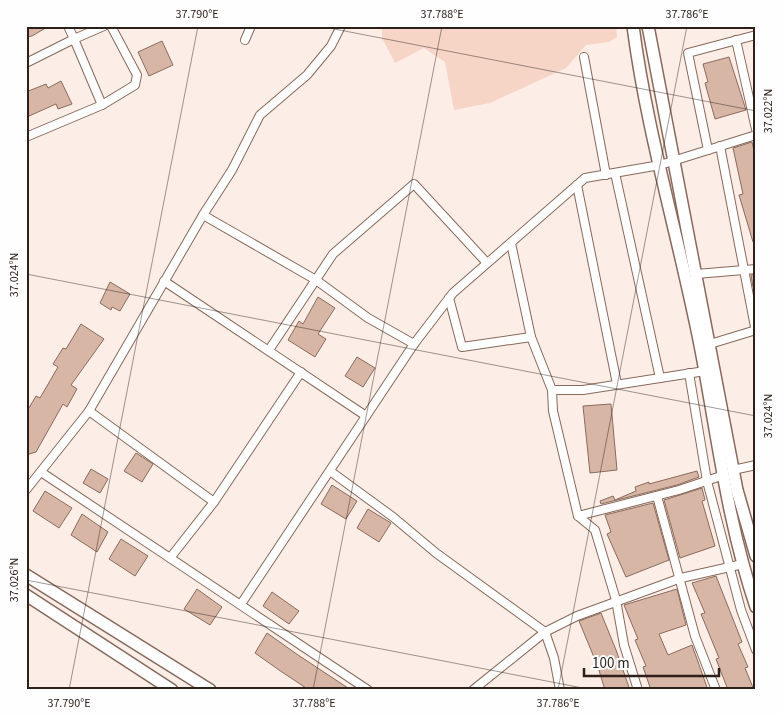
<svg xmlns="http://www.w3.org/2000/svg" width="782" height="716" font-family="'Source Sans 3',sans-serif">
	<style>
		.green { fill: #f6d5c7 }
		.building { fill: #d8b6a6; stroke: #8a6b5d }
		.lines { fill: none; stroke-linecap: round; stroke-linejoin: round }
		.street-casing { stroke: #88695b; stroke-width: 10 }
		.secondary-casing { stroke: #88695b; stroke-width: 14 }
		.street { stroke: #fff; stroke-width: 8 }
		.secondary { stroke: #fff; stroke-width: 11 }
		.ticks { fill: none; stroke: #2d201a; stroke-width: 1; stroke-opacity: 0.45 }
		.neatline { fill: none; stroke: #2d201a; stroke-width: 2 }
		.ticks-label { font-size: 12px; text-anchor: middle; fill: #2d201a }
	</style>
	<rect width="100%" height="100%" fill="#fceee7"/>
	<path class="green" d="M382 26H616L617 37 609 42 586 45 566 68 490 103 454 110 445 62 424 48 395 63 382 38Z"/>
	<g class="building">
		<path d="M26 26H49L32 36 26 37Z"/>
		<path d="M162 41 173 65 149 76 138 52Z"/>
		<path d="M729 57 746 110 715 119 705 83 708 82 703 64Z"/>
		<path d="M61 81 72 104 58 109 56 104 29 116 26 110V92L46 84 48 88Z"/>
		<path d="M752 142 756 160V242H753L739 195 743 194 733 148Z"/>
		<path d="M751 275H756V287H753Z"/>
		<path d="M110 282 130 294 120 311 112 307 111 310 100 303Z"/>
		<path d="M318 297 335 308 318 334 326 339 315 357 288 340 299 321 303 324Z"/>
		<path d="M81 324 104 339 71 385 77 389 67 407 63 404 36 452 26 455V413L36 396 40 398 58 367 53 364 63 348 66 349Z"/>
		<path d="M357 357 375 368 363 387 345 376Z"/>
		<path d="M611 404 617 470 590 473 583 406Z"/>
		<path d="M136 453 153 464 142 482 124 471Z"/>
		<path d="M91 469 108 479 100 493 83 483Z"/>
		<path d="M697 471 699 477 677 485 601 504 600 501 613 496 615 500 636 491 635 487 649 482V484Z"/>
		<path d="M332 485 357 501 346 519 321 504Z"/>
		<path d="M702 488 705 500 702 501 715 546 680 558 664 500Z"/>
		<path d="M45 491 72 508 59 528 33 511Z"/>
		<path d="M653 503 669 560 626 577 607 534 611 532 605 515Z"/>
		<path d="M368 509 391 523 379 542 357 528Z"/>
		<path d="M82 514 108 532 97 552 71 535Z"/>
		<path d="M121 539 148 556 135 576 109 559Z"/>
		<path d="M716 576 742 642 738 644 748 667 745 668 754 690H728L716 659 719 658 701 614 705 613 692 583Z"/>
		<path d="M197 589 222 607 210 625 184 609Z"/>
		<path d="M677 589 686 625 659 634 668 655 692 645 708 690H651L643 667 646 666 635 640 638 639 624 605Z"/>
		<path d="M272 592 299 611 289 624 263 606Z"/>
		<path d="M601 613 616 650 630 690H605L598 667 579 621Z"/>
		<path d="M267 633 298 655 351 690H309L279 670 255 653Z"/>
	</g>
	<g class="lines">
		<defs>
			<g id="street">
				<path d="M245 40 251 26"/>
				<path d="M736 40 756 129"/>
				<path d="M584 57 606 175"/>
				<path d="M26 63 74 39 68 26"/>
				<path d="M102 105 135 85 137 75 111 26"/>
				<path d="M26 137 102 105 74 39 104 26"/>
				<path d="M720 146 756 332"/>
				<path d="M708 150 688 53 756 35"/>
				<path d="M615 173 660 378"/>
				<path d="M577 185 617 384"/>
				<path d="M203 215 316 280 368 318 414 344"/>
				<path d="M511 243 531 337 552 390 553 411 578 516 595 530 616 600 624 645 638 690"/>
				<path d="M696 274 756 269"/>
				<path d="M164 281 366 416"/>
				<path d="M449 298 462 347 531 337"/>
				<path d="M710 344 756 330"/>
				<path d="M269 350 333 254 414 184 487 263"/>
				<path d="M689 373 707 481 741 610 756 650"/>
				<path d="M552 390H583L705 371"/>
				<path d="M89 411 214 502 170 558"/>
				<path d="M733 470 756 465"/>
				<path d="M330 471 393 517 436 553 545 632 554 658 560 690"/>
				<path d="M41 472 368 690"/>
				<path d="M26 490 89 411 203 215 232 170 260 115 307 75 331 46 341 26"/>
				<path d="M657 496 695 636 716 690"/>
				<path d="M214 502 301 372"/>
				<path d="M578 516 679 490 724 475"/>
				<path d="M241 604 414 344 453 293 585 178 660 165 756 135"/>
				<path d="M473 690 545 632 577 616 681 578 743 564"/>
			</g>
			<g id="secondary">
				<path d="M633 26C647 134 679 238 700 345 717 432 727 522 756 607"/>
				<path d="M648 26 737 490 756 556"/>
				<path d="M26 575 210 690"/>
				<path d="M26 595 172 690"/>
			</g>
		</defs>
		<use href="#street" class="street-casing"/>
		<use href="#secondary" class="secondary-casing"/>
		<use href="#street" class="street"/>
		<use href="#secondary" class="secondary"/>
	</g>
	<path class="ticks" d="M319 26 756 111M26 274 756 416M26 580 593 690M69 690 198 26M313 690 442 26M558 690 687 26"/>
	<rect width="782" height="716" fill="none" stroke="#fefefe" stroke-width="55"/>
	<path d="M584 668v8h135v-8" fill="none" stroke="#2d201a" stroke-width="2.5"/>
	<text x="592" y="668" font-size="15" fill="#2d201a" stroke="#fefefe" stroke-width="4" paint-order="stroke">100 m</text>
	<rect x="28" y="28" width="726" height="660" class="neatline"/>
	<g class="ticks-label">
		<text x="197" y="18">37.790°E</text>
		<text x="442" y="18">37.788°E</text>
		<text x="687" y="18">37.786°E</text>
		<text transform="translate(768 111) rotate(-90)" y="4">37.022°N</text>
		<text transform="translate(14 275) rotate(-90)" y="4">37.024°N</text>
		<text transform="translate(768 416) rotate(-90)" y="4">37.024°N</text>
		<text transform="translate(14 580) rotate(-90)" y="4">37.026°N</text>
		<text x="69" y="707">37.790°E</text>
		<text x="314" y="707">37.788°E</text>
		<text x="558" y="707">37.786°E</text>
	</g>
</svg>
